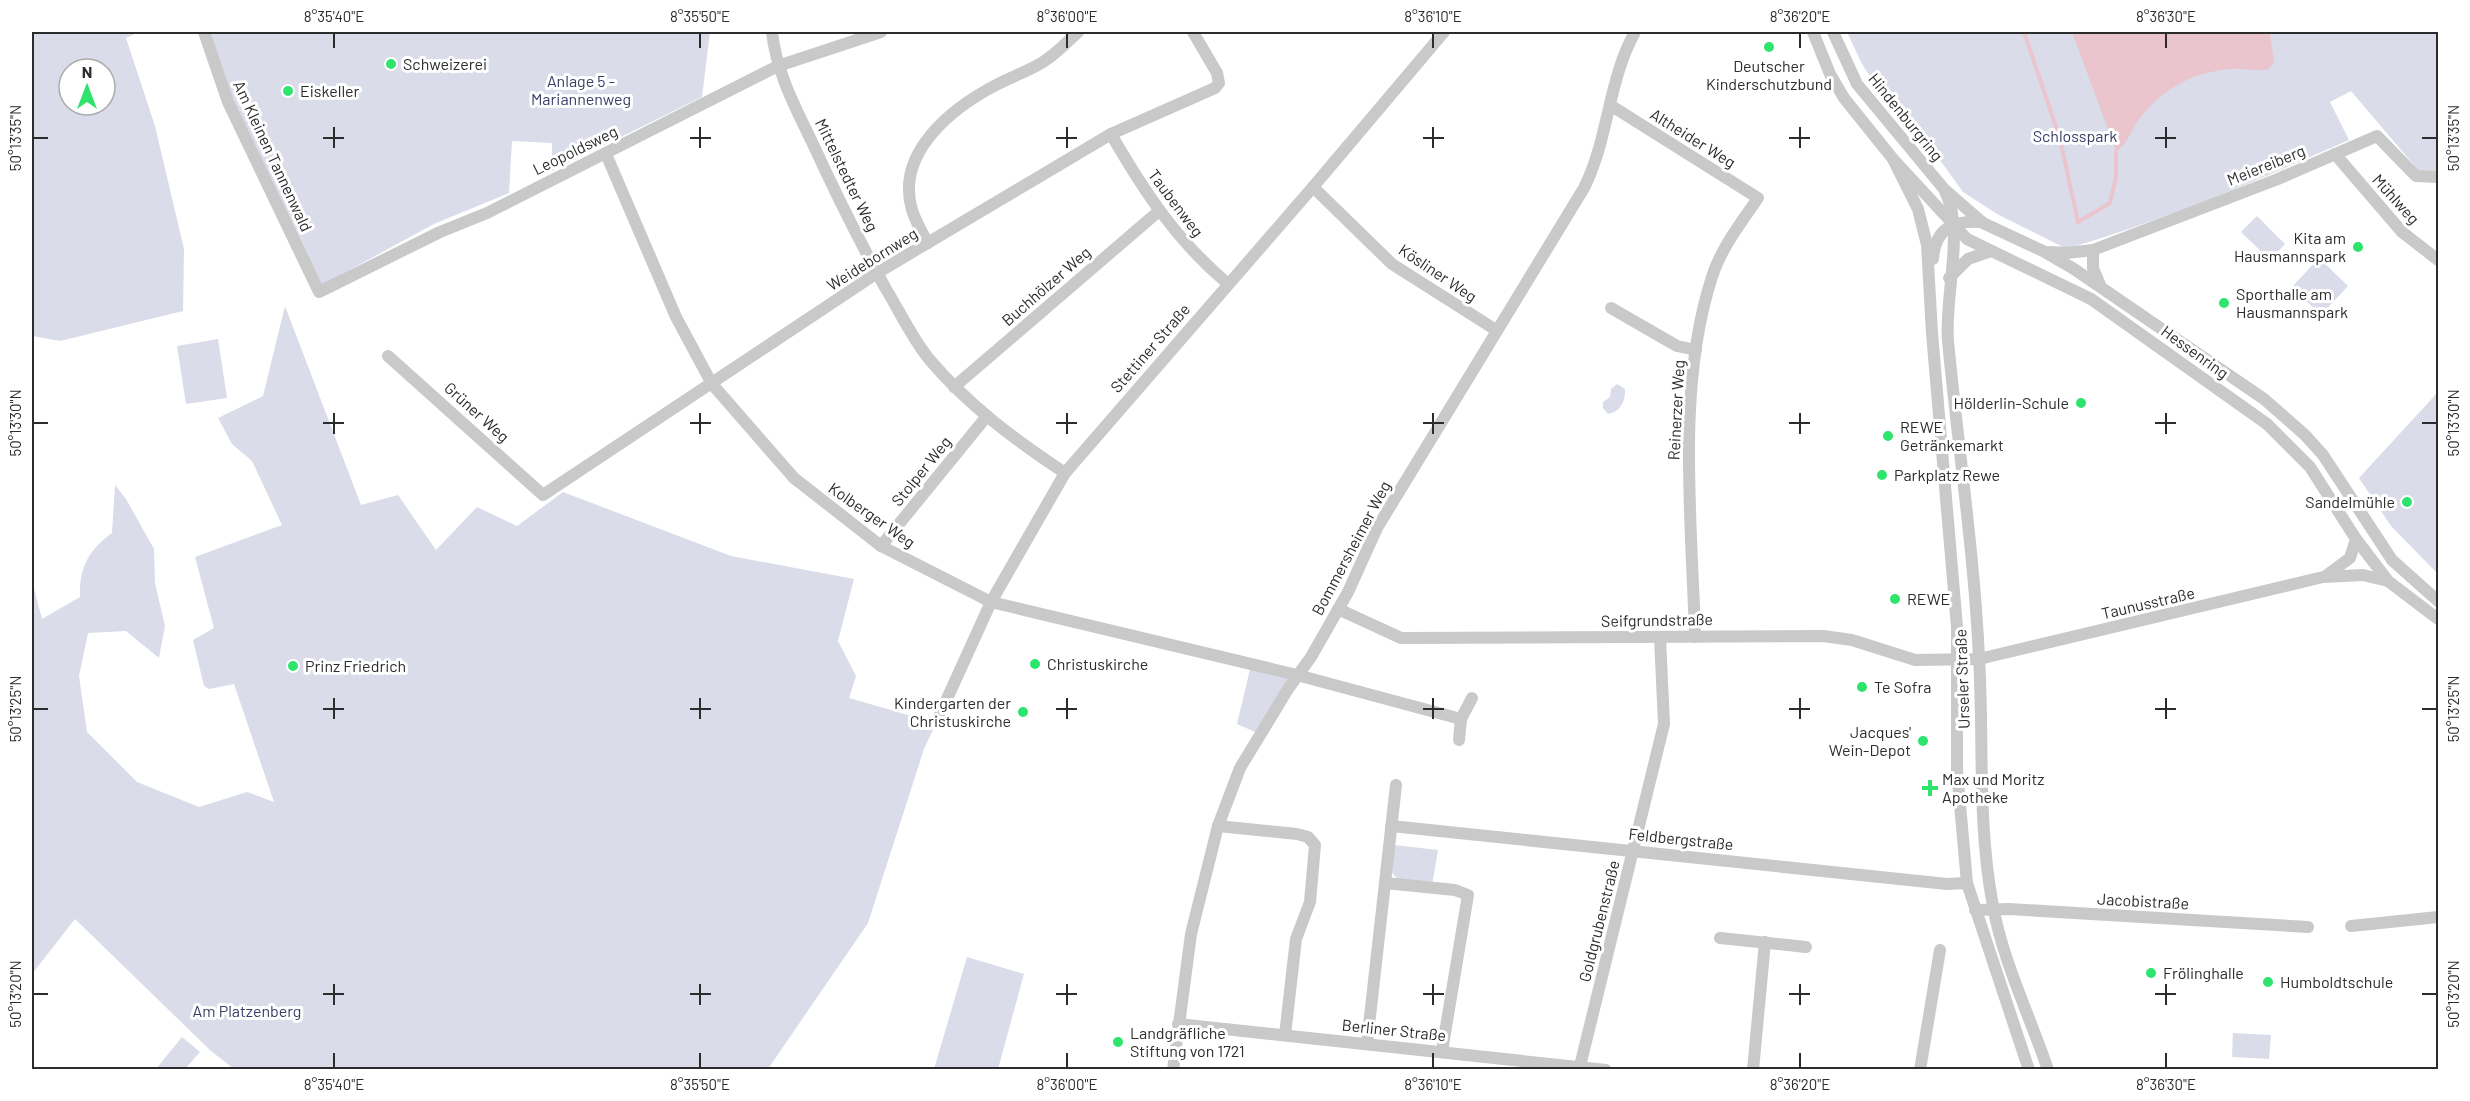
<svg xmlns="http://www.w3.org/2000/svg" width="2470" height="1101" font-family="Barlow,sans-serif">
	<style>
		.green { fill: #dadcea; fill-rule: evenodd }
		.water { fill: #eac5cd }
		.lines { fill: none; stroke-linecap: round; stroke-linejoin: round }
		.stream { stroke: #eac5cd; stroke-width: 4 }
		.minor { stroke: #c9c9c9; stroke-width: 12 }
		.ticks { fill: none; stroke: #2c2c2c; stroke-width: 2 }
		.poi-dot { fill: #2ee46c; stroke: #fff; stroke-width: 2 }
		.labels { text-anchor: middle; stroke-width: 6; stroke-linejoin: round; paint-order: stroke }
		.poi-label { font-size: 16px; fill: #2c2c2c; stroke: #fff; text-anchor: start }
		.park-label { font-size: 16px; fill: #3a3d67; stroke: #fff }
		.street-label { font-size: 16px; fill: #2c2c2c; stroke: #fff }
		.neatline { fill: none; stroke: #2c2c2c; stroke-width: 2 }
		.ticks-label { font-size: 15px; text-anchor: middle; fill: #2c2c2c }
	</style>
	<rect width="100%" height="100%" fill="#fff"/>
	<g class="green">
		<path d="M32 32H139L126 38 155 126 184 249 183 311 60 341 32 336ZM69 69H105V105H69Z"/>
		<path d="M205 32H710L702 97 552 171V143L512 141 509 193 434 224 320 286 231 100Z"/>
		<path d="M1847 32H2438V172L2419 171 2351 91 2330 102 2349 140C2259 180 2166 219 2072 247H2063L1997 214 1963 192 1919 131 1883 97 1862 64Z"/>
		<path d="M2257 216 2285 244 2270 260 2241 232Z"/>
		<path d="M2319 258 2348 286 2321 315 2292 287Z"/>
		<path d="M285 306 361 505 398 495 436 550 477 507 517 526 563 492 731 556 854 579 838 641 856 676 849 698 936 723 924 749 868 923 768 1069H234L211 1051 75 919 32 974V581L42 619 80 597C79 567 89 550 112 533L115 485 126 499 154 549 155 583 165 626 159 658 126 631 88 633 79 676 87 732 137 782 199 807 247 792 274 802 234 684 209 689 204 686 193 640 214 628 195 557 282 525 252 461 232 444 218 418 263 396Z"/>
		<path d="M218 339 227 398 186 404 177 346Z"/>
		<path d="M1617 384 1625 389C1626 401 1620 412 1608 414L1603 408V402L1610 397 1611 389Z"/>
		<path d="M2438 392V574L2391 526 2359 478Z"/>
		<path d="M1251 665 1297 675 1262 735 1237 724Z"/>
		<path d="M1394 845 1438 850 1432 885 1399 881 1391 871Z"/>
		<path d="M967 957 1024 974 998 1069H934Z"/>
		<path d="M2233 1033 2271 1035 2269 1059 2232 1057Z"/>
		<path d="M182 1037 200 1052 185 1069H156Z"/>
	</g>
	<path class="water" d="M2072 32H2270L2274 63 2267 70C2254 71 2243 68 2230 69 2192 73 2163 88 2140 118 2132 128 2127 146 2116 151Z"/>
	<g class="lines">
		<path class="stream" d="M2024 32 2060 139 2078 222 2110 203 2116 176V151"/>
		<g class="minor">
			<path d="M204 32 228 102 319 292 440 232 487 213 778 66 881 32"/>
			<path d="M772 32C776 71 795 107 812 142 835 192 859 241 886 289 900 312 912 338 929 359 968 405 1015 440 1065 473"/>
			<path d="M1813 32 1830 74 1844 98 1893 159 1967 239 2091 299 2267 424 2310 467 2356 539 2388 581 2438 619"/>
			<path d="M1833 32 1857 84 1944 189 1983 223 2045 252 2074 269 2264 399 2305 435 2323 455 2392 560 2438 601"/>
			<path d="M1610 105 1758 198C1741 223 1721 248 1712 277 1676 387 1692 522 1695 637"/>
			<path d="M1111 134C1143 190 1177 241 1227 283"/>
			<path d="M606 154 676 317 712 384 794 478 881 546 991 602 1297 675 1461 719 1472 698"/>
			<path d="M2335 154 2402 232 2438 260"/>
			<path d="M1893 159 1918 209 1927 245 1932 333 1957 627V771L1967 883 2029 1070"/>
			<path d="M1313 187 1392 264 1496 330"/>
			<path d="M1944 189C1966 229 1944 296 1948 341 1958 446 1974 552 1979 657 1984 743 1977 821 1993 906 2003 962 2030 1016 2048 1070"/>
			<path d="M928 243C922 233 916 222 912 210 895 152 953 107 998 84 1013 76 1029 71 1043 62 1056 54 1067 42 1078 32"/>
			<path d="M2093 250V268L2100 285"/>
			<path d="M2050 252 2067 253 2093 250 2278 179 2377 136 2416 176 2438 177"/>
			<path d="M1933 259C1935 228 1954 220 1982 222"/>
			<path d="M1949 278 1968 259 1991 251"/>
			<path d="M1611 308 1677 346 1696 350"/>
			<path d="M388 356 543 495 877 273 1111 134 1215 88 1219 83 1217 73 1193 32"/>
			<path d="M954 387 1159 211"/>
			<path d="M881 546 987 416"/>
			<path d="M2327 575 2350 558 2356 539"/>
			<path d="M1338 609 1401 638 1823 636 1852 640 1915 660 1979 659 2323 577 2363 575 2388 581"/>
			<path d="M936 723 991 602 1065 473 1313 187 1444 32"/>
			<path d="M1459 740 1461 719"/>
			<path d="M1218 826 1297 834 1308 837 1315 845 1310 902 1296 939 1285 1035"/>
			<path d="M1391 826 1947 884 1967 883"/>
			<path d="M1385 883 1455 890 1468 895 1442 1051"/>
			<path d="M1975 910 2009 909 2308 927"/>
			<path d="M2351 926 2438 917"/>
			<path d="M1720 938 1806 947"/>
			<path d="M1178 1024 1606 1070"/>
			<path d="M1367 1043 1396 785"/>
			<path d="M1173 1070 1191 934 1218 826 1240 768 1288 689 1311 657 1348 592 1377 528 1584 188C1609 138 1608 80 1635 32"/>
			<path d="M1579 1070 1664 724 1660 638"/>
			<path d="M1753 1070 1765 942"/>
			<path d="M1920 1070 1940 950"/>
		</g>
	</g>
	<path class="ticks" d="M334 33V48M700 33V48M1067 33V48M1433 33V48M1800 33V48M2166 33V48M334 127V148M700 127V148M1067 127V148M1433 127V148M1800 127V148M2166 127V148M33 138H48M323 138H344M690 138H711M1056 138H1077M1423 138H1444M1789 138H1810M2155 138H2176M2422 138H2437M334 413V434M700 413V434M1067 413V434M1433 413V434M1800 413V434M2166 413V434M33 423H48M323 423H344M690 423H711M1056 423H1077M1423 423H1444M1789 423H1810M2155 423H2176M2422 423H2437M334 698V719M700 698V719M1067 698V719M1433 698V719M1800 698V719M2166 698V719M33 709H48M323 709H344M690 709H711M1056 709H1077M1423 709H1444M1789 709H1810M2155 709H2176M2422 709H2437M334 984V1005M700 984V1005M1067 984V1005M1433 984V1005M1800 984V1005M2166 984V1005M33 994H48M323 994H344M690 994H711M1056 994H1077M1423 994H1444M1789 994H1810M2155 994H2176M2422 994H2437M334 1053V1068M700 1053V1068M1067 1053V1068M1433 1053V1068M1800 1053V1068M2166 1053V1068"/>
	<g class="poi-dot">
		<circle cx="1769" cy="47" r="6"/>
		<circle cx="391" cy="64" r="6"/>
		<circle cx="288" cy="91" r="6"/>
		<circle cx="2358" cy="247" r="6"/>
		<circle cx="2224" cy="303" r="6"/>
		<circle cx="2081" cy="403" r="6"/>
		<circle cx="1888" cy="436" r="6"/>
		<circle cx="1882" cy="475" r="6"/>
		<circle cx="2407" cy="502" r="6"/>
		<circle cx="1895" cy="599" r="6"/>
		<circle cx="1035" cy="664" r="6"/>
		<circle cx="293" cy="666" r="6"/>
		<circle cx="1862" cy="687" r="6"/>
		<circle cx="1023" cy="712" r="6"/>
		<circle cx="1923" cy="741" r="6"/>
		<path d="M1927 779h6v6h6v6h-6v6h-6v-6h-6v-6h6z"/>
		<circle cx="2151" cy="973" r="6"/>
		<circle cx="2268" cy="982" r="6"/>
		<circle cx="1118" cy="1042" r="6"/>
	</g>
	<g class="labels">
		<g class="poi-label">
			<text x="403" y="70">Schweizerei</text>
			<text x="1769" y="72" text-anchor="middle">Deutscher<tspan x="1769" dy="18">Kinderschutzbund</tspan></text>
			<text x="300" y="97">Eiskeller</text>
			<text x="2346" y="244" text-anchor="end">Kita am<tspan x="2346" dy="18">Hausmannspark</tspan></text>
			<text x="2236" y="300">Sporthalle am<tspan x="2236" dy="18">Hausmannspark</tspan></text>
			<text x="2069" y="409" text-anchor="end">Hölderlin-Schule</text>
			<text x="1900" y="433">REWE<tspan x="1900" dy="18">Getränkemarkt</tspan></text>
			<text x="1894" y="481">Parkplatz Rewe</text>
			<text x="2395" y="508" text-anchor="end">Sandelmühle</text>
			<text x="1907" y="605">REWE</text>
			<text x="1047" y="670">Christuskirche</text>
			<text x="305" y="672">Prinz Friedrich</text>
			<text x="1874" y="693">Te Sofra</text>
			<text x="1011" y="709" text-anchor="end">Kindergarten der<tspan x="1011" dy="18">Christuskirche</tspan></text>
			<text x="1911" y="738" text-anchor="end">Jacques'<tspan x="1911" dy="18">Wein-Depot</tspan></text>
			<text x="1942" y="785">Max und Moritz<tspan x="1942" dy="18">Apotheke</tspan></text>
			<text x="2163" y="979">Frölinghalle</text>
			<text x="2280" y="988">Humboldtschule</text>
			<text x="1130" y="1039">Landgräfliche<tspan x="1130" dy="18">Stiftung von 1721</tspan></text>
		</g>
		<g class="park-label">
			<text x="581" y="87">Anlage 5 -<tspan x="581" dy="18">Mariannenweg</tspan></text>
			<text x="2075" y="142">Schlosspark</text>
			<text x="247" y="1017">Am Platzenberg</text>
		</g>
		<g class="street-label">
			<text transform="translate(1906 117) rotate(51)" y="6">Hindenburgring</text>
			<text transform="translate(1693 138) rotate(32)" y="6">Altheider Weg</text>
			<text transform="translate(575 150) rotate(-26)" y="6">Leopoldsweg</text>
			<text transform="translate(273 156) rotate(65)" y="6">Am Kleinen Tannenwald</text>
			<text transform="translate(2266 165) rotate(-22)" y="6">Meiereiberg</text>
			<text transform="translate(847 175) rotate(64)" y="6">Mittelstedter Weg</text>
			<text transform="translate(2396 199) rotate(48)" y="6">Mühlweg</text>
			<text transform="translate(1176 203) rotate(53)" y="6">Taubenweg</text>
			<text transform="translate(872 259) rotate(-32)" y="6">Weidebornweg</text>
			<text transform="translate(1438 273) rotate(34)" y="6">Kösliner Weg</text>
			<text transform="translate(1046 286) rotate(-41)" y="6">Buchhölzer Weg</text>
			<text transform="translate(1150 348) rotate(-49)" y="6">Stettiner Straße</text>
			<text transform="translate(2195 352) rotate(36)" y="6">Hessenring</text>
			<text transform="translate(1676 410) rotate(-87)" y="6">Reinerzer Weg</text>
			<text transform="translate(477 412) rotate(42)" y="6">Grüner Weg</text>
			<text transform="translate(921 471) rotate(-51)" y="6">Stolper Weg</text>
			<text transform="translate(872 515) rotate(35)" y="6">Kolberger Weg</text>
			<text transform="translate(1351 548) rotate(-62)" y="6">Bommersheimer Weg</text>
			<text transform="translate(2148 603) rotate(-13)" y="6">Taunusstraße</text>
			<text transform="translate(1657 620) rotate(-1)" y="6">Seifgrundstraße</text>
			<text transform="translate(1962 679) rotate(-92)" y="6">Urseler Straße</text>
			<text transform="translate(1681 839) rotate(6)" y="6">Feldbergstraße</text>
			<text transform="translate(2143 901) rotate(3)" y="6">Jacobistraße</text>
			<text transform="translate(1599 921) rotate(-76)" y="6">Goldgrubenstraße</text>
			<text transform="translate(1394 1030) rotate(6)" y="6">Berliner Straße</text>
		</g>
	</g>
	<rect width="2470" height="1101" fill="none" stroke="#ffffff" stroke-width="66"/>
	<g transform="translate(87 87)"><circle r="28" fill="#ffffff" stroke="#ababab" stroke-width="1.5"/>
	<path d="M0-4.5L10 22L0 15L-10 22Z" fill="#2ee46c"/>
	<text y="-9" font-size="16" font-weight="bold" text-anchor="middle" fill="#2c2c2c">N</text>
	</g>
	<rect x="33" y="33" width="2404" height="1035" class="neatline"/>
	<g class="ticks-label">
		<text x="334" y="22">8°35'40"E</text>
		<text x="700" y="22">8°35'50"E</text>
		<text x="1067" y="22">8°36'00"E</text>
		<text x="1433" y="22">8°36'10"E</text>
		<text x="1800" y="22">8°36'20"E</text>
		<text x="2166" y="22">8°36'30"E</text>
		<text transform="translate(16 138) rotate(-90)" y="5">50°13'35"N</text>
		<text transform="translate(2454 138) rotate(-90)" y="5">50°13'35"N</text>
		<text transform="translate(16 423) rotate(-90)" y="5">50°13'30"N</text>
		<text transform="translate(2454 423) rotate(-90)" y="5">50°13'30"N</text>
		<text transform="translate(16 709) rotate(-90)" y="5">50°13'25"N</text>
		<text transform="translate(2454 709) rotate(-90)" y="5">50°13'25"N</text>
		<text transform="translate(16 994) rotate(-90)" y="5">50°13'20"N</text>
		<text transform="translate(2454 994) rotate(-90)" y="5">50°13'20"N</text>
		<text x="334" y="1090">8°35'40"E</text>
		<text x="700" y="1090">8°35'50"E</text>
		<text x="1067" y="1090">8°36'00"E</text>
		<text x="1433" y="1090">8°36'10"E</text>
		<text x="1800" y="1090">8°36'20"E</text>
		<text x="2166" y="1090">8°36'30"E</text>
	</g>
</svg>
